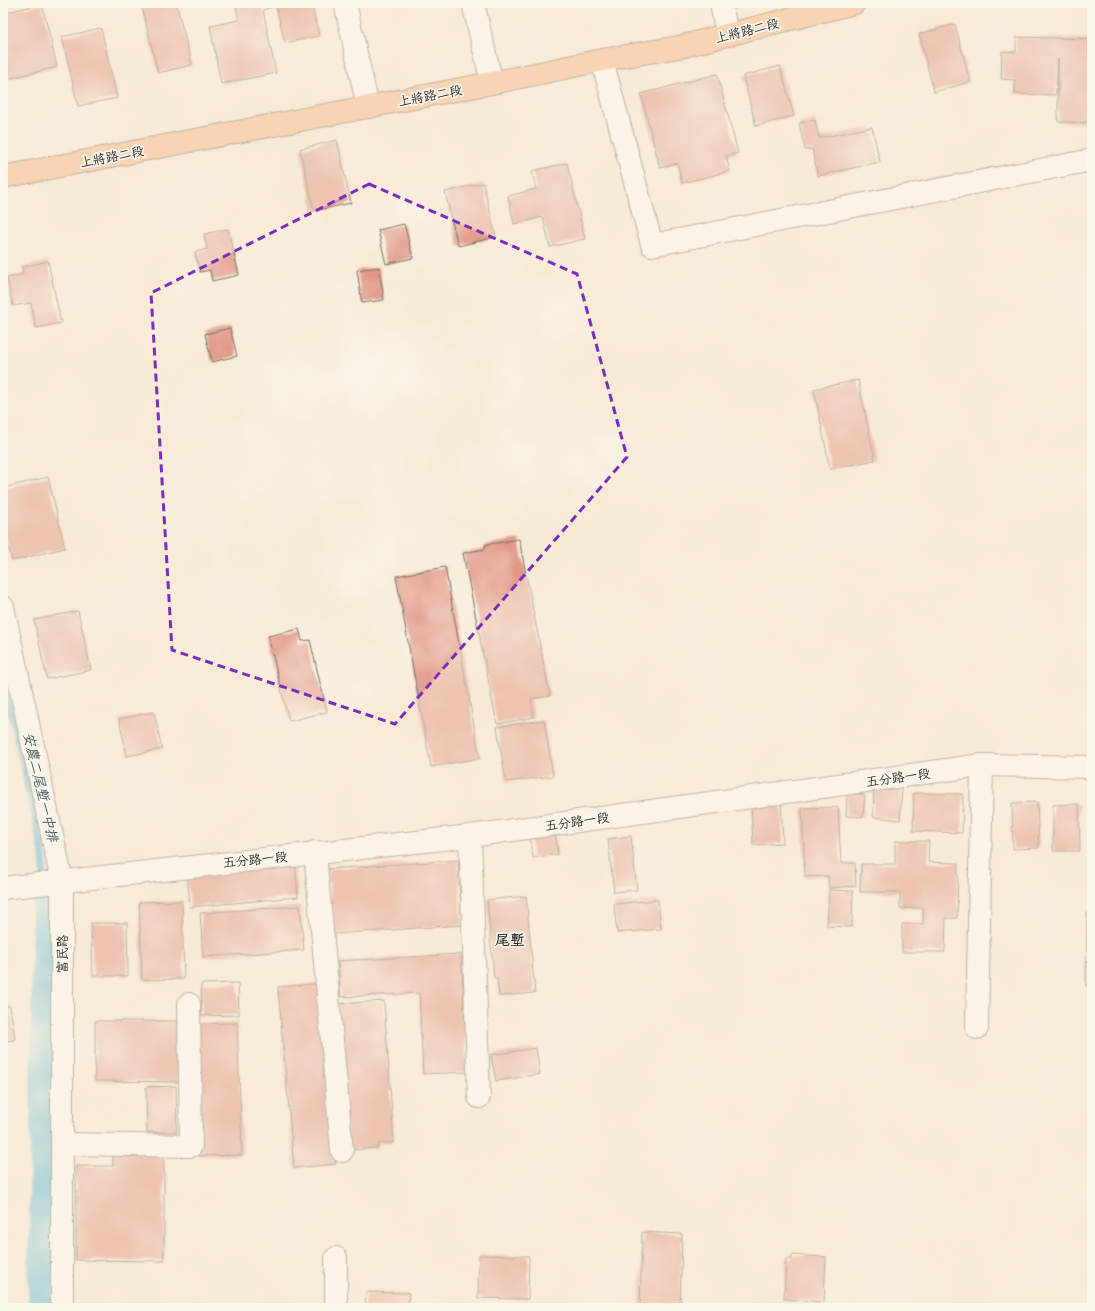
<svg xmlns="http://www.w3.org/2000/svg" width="1095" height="1311" font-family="Dekko,'LXGW WenKai TC',sans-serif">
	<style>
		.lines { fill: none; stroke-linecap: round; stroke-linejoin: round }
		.stream { stroke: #60c0df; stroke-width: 7 }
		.canal { stroke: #60c0df; stroke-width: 26 }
		.building { fill: #e19886 }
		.minor-casing { stroke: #726e67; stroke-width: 24 }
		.major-casing { stroke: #726e67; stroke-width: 24 }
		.minor { stroke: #fff; stroke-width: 22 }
		.major { stroke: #fabc8b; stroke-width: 22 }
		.marked { fill: none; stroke: #7b2cbf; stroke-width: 3; stroke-dasharray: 8 5; stroke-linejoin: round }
		.labels { text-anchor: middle; stroke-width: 3.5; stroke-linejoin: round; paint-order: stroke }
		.street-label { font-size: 13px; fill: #2b2b2b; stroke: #fbf7ec }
		.water-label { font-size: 14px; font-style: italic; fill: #3b5861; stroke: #fbf7ec }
		.quarter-label { font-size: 15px; font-weight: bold; fill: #2b2b2b; stroke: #fbf7ec }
	</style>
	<rect width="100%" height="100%" fill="#fbf7ec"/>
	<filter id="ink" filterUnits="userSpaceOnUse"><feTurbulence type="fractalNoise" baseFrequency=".025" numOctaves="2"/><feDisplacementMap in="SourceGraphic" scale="8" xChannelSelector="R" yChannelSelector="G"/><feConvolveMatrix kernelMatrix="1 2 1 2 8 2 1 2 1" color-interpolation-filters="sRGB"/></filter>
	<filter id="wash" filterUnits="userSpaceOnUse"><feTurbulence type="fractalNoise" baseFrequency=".012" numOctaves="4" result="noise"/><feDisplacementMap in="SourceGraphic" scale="16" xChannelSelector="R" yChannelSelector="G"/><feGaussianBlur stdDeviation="0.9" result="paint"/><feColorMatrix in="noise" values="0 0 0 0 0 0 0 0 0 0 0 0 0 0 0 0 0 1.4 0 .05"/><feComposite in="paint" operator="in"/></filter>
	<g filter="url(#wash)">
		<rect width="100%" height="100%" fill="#f7ead6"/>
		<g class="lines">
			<path class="stream" d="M3 676 43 854 45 905"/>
			<path class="canal" d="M41 1308 45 905"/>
		</g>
		<g id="blocks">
			<g class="building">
				<path d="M141 3H176L192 65 158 73Z"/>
				<path d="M235 3H311L319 36 285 43 276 6 263 10 276 73 221 84 210 26 239 20Z"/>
				<path d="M42 4 57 67 3 80V13Z"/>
				<path d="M955 24 970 82 934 92 919 34Z"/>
				<path d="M101 28 117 98 78 106 62 37Z"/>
				<path d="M1016 37 1092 39V123L1058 122V59L1056 95 1015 94V80L1001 79 1002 51 1016 52Z"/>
				<path d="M780 66 794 116 756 126 743 76Z"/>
				<path d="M717 74 738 153 726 156 730 171 682 183 677 163 660 168 641 94Z"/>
				<path d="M815 120 819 138 872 127 880 162 818 176 812 149 805 150 799 123Z"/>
				<path d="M337 140 351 203 314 211 300 149Z"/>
				<path d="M567 163 585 239 550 247 543 217 514 224 508 196 536 189 532 171Z"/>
				<path d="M483 183 496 237 458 246 445 192Z"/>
				<path d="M404 224 413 258 386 264 378 230Z"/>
				<path d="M228 229 239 275 212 281 210 270 200 272 195 252 207 249 204 234Z"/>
				<path d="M48 261 61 323 36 328 31 303 13 306 7 278 23 274 22 267Z"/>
				<path d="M379 267 384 300 362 303 357 270Z"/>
				<path d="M230 328 237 356 212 362 205 334Z"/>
				<path d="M858 380 875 460 830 469 814 389Z"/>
				<path d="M48 477 65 548 12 561 3 527V488Z"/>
				<path d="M519 539 550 696 531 699 534 717 497 724 463 553 485 549V545Z"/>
				<path d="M445 567 480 758 431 767 396 576Z"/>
				<path d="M78 611 91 670 47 679 34 620Z"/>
				<path d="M299 629 302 641 310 640 327 712 289 721 268 636Z"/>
				<path d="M1091 637H1092V685H1090Z"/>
				<path d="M154 712 162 749 127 756 119 719Z"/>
				<path d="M544 720 553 776 506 782 497 727Z"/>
				<path d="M874 788 902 789 900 820 873 817Z"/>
				<path d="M914 793 963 794 962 833 913 831Z"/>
				<path d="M847 794 865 795 863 817 846 816Z"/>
				<path d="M781 801 783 843 753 845 751 802Z"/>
				<path d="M1037 802 1039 848 1013 849 1012 803Z"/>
				<path d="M1079 804 1080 851H1053V805Z"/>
				<path d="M838 807 841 863H855L856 886 829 888 828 876 805 877 802 808Z"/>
				<path d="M555 832 558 854 533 858 530 835Z"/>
				<path d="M631 836 637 890 614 892 608 839Z"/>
				<path d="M895 841H929L928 862 958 863 957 918H946L945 952H902V924H923V908H900V892H860L861 864H895Z"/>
				<path d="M458 860 462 925 333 934 328 869Z"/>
				<path d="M295 862 298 897 190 907 187 872Z"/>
				<path d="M829 890 853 891 852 927 827 926Z"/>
				<path d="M526 896 535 993 499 996 497 978H494L487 900Z"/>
				<path d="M658 900 661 929 617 933 614 904Z"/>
				<path d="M182 901 184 979 142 980 139 902Z"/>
				<path d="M300 906 304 950 203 957 200 913Z"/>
				<path d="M1087 913H1092V986H1086Z"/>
				<path d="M91 923H127L128 976H93Z"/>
				<path d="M461 954 468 1072 423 1074 419 993 341 997 338 961Z"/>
				<path d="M238 983 239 1015 202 1016 201 984Z"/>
				<path d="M321 983 336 1164 294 1168 278 987Z"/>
				<path d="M3 994 6 1006H10L15 1040 3 1041Z"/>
				<path d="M384 1001 394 1142 378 1144V1148L348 1150 338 1004Z"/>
				<path d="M95 1021H179V1082L95 1081Z"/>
				<path d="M237 1023 242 1155 198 1156 193 1024Z"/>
				<path d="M536 1048 540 1074 496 1081 491 1055Z"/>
				<path d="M176 1086 177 1132H147L146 1087Z"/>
				<path d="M113 1147 164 1148V1261L76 1260V1166H113Z"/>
				<path d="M642 1232 682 1234 680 1308H640Z"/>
				<path d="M479 1255 529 1256 528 1299 478 1298Z"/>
				<path d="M792 1255 826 1257 824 1302 784 1299 786 1259H792Z"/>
				<path d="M366 1292 409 1293 408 1308H365Z"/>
			</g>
		</g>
	</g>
	<g filter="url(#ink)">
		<use href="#blocks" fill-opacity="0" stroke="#726e67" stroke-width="1"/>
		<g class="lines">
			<defs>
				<g id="minor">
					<path d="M345 3 368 107"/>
					<path d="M473 3 492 83"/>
					<path d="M721 3 727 35"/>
					<path d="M602 60 652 245 1092 160"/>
					<path d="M3 607 62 881V1308"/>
					<path d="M470 836 479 1097"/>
					<path d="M315 852 342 1151"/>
					<path d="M3 888 470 836 982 765 1092 767"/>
					<path d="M977 1028 982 765"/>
					<path d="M62 1144 191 1146 189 1004"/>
					<path d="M336 1258V1308"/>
				</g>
				<path id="major" d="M3 177 492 83 602 60 679 47 854 3"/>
			</defs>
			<use href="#minor" class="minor-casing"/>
			<use href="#major" class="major-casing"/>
			<use href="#minor" class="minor"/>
			<use href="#major" class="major"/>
		</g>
	</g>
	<path d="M0 0H1095V1311H0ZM369 184 577 274 627 457 395 724 172 650 151 293Z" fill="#f7ead6" fill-opacity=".55" fill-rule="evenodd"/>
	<path class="marked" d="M369 184 577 274 627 457 395 724 172 650 151 293Z"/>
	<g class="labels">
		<g class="street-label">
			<text transform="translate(747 30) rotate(-14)" y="5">上將路二段</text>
			<text transform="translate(430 95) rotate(-11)" y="5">上將路二段</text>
			<text transform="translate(112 156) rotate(-11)" y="5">上將路二段</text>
			<text transform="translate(898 777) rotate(-8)" y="5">五分路一段</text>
			<text transform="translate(577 821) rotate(-8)" y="5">五分路一段</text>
			<text transform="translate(255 859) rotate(-6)" y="5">五分路一段</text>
			<text transform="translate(62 954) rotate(-90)" y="5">富民路</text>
		</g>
		<g class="water-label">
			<text transform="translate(41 787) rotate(77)" y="5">安農二尾塹一中排</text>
		</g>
		<g class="quarter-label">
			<text x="510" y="945">尾塹</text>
		</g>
	</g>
	<rect width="1095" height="1311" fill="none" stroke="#fbf7ec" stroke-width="16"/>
</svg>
